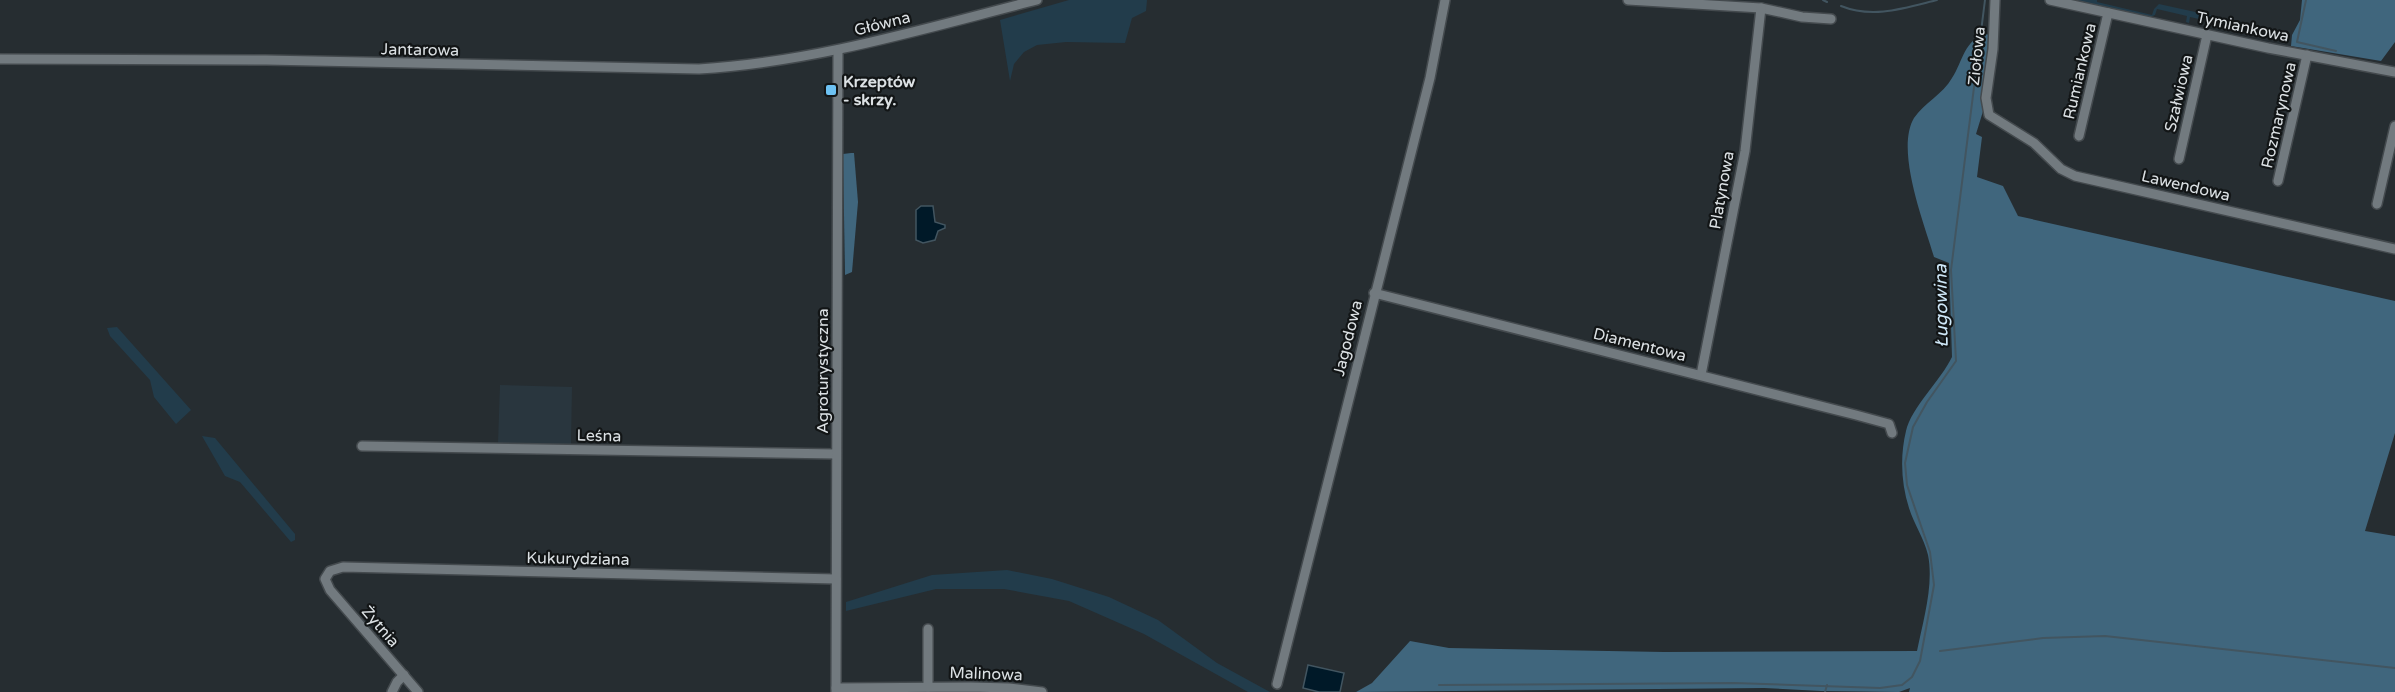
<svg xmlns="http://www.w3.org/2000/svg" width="2395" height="692" font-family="'Varela Round',sans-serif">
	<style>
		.built { fill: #29363e }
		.green { fill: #223c4b }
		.forest { fill: #40667d }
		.water { fill: #001928; stroke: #425560; stroke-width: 1.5 }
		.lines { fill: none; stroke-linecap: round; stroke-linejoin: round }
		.stream { stroke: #425560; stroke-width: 2 }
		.minor-casing { stroke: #444a4e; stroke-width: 12 }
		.minor { stroke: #727a7f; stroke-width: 9 }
		.poi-dot { fill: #6dc2f3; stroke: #121516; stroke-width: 2 }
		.labels { text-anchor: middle; stroke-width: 4.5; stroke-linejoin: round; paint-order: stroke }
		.street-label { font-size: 16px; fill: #dce1e4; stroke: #121516 }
		.poi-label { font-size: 16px; font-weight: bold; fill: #dce1e4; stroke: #121516; text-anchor: start }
		.water-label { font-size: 18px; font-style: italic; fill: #cfe8f8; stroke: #121516 }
	</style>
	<rect width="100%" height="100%" fill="#262d31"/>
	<path class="built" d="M500 385 572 387 571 444 498 443Z"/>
	<g class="green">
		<path d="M1069 0H1147L1146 11 1132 18 1125 43 1066 42 1037 45 1024 52 1014 64 1010 81 1000 20Z"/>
		<path d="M2073 0H2097V2L2152 15 2154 9 2159 4 2245 23 2244 29 2190 17 2189 23 2186 22 2187 16 2157 9 2155 15 2150 17Z"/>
		<path d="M117 327 191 410 176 424 154 397 150 380 110 336 107 328Z"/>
		<path d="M202 436 215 438 295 534V540L291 542 240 482 225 476Z"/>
		<path d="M1007 570 1052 579 1109 597 1158 620 1217 663 1270 692H1248L1144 634 1069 601 1004 589H936L846 611V602L932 575Z"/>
	</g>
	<g class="forest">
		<path d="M2302 0H2395V42L2381 61 2291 46 2292 35 2300 20Z"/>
		<path d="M1987 34 1990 37 1984 108 1976 134 1982 137 1977 177 2003 186 2018 216 2395 301V433L2365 531 2395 536V692H1909L1910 688 1899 692 1821 691 1764 688 1356 692 1372 683 1410 641 1449 648 1664 652 1917 651C1923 621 1934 585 1928 555 1924 538 1914 524 1909 508 1901 483 1900 456 1906 431 1911 408 1941 380 1952 357L1949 263 1934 257C1924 223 1895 150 1914 118 1924 103 1943 94 1952 78 1963 61 1964 39 1987 34Z"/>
		<path d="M851 153H854L858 202 852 272 845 275 843 154Z"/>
	</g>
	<g class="water">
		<path d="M921 206H933L935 222 945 225V228L938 231 935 240 923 243 916 240V210Z"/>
		<path d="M1308 665 1344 673 1340 692H1319L1303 688Z"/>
	</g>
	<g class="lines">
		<g class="stream">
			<path d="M1823 0 1827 2"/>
			<path d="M2306 0 2297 42 2336 51"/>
			<path d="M1841 6C1873 19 1905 8 1937 0"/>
			<path d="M1940 651 2043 638 2105 636 2395 668"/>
			<path d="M1439 685 1734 683 1880 688 1902 685 1912 677 1920 661 1934 585 1930 552 1907 485 1905 463 1913 427 1927 402 1956 361 1951 270 1985 0"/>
			<path d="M1825 692 1827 685"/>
		</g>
		<defs>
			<g id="minor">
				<path d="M1628 0 1761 8 1802 17 1831 19"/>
				<path d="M1995 0 1993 49 1986 98 1989 115 2034 143 2061 169 2075 176 2395 249"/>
				<path d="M2050 0 2268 48 2395 72"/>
				<path d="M0 59 266 60 699 69C815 62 926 28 1037 0"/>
				<path d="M2079 136 2108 13"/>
				<path d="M2179 159 2207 35"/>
				<path d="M2278 181 2307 55"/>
				<path d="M2377 204 2395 126"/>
				<path d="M1374 293 1856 415 1889 424 1892 433"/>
				<path d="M1701 375 1745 151 1761 8"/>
				<path d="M362 446 836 454"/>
				<path d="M928 629V687"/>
				<path d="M1277 684 1430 78 1445 0"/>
				<path d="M836 688 971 687 1009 688 1042 692"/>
				<path d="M392 692 397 682 404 675"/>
				<path d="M418 692 330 590 325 579 330 571 343 567 836 579"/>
				<path d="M836 692 838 50"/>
			</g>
		</defs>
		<use href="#minor" class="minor-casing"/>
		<use href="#minor" class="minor"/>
	</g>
	<rect class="poi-dot" x="825" y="84" width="12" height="12" rx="3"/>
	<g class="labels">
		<g class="street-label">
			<text transform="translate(882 23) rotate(-14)" y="6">Główna</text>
			<text transform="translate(2243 26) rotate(12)" y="6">Tymiankowa</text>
			<text transform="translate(420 49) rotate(1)" y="6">Jantarowa</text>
			<text transform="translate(1976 56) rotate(-84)" y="6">Ziołowa</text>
			<text transform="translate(2079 71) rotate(-77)" y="6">Rumiankowa</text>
			<text transform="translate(2178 93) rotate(-77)" y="6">Szałwiowa</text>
			<text transform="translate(2278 115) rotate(-77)" y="6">Rozmarynowa</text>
			<text transform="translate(2186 185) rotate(13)" y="6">Lawendowa</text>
			<text transform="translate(1721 190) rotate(-80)" y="6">Platynowa</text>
			<text transform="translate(1347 338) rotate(-76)" y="6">Jagodowa</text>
			<text transform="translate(1640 344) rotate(14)" y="6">Diamentowa</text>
			<text transform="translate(822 371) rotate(-90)" y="6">Agroturystyczna</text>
			<text transform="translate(599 435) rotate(1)" y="6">Leśna</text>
			<text transform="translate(578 558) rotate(1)" y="6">Kukurydziana</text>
			<text transform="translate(381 626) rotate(49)" y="6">Żytnia</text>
			<text transform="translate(986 673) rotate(2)" y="6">Malinowa</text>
		</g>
		<g class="poi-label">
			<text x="843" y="87">Krzeptów<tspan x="843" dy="18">- skrzy.</tspan></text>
		</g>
		<g class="water-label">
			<text transform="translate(1941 306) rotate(-91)" y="6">Ługowina</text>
		</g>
	</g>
</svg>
